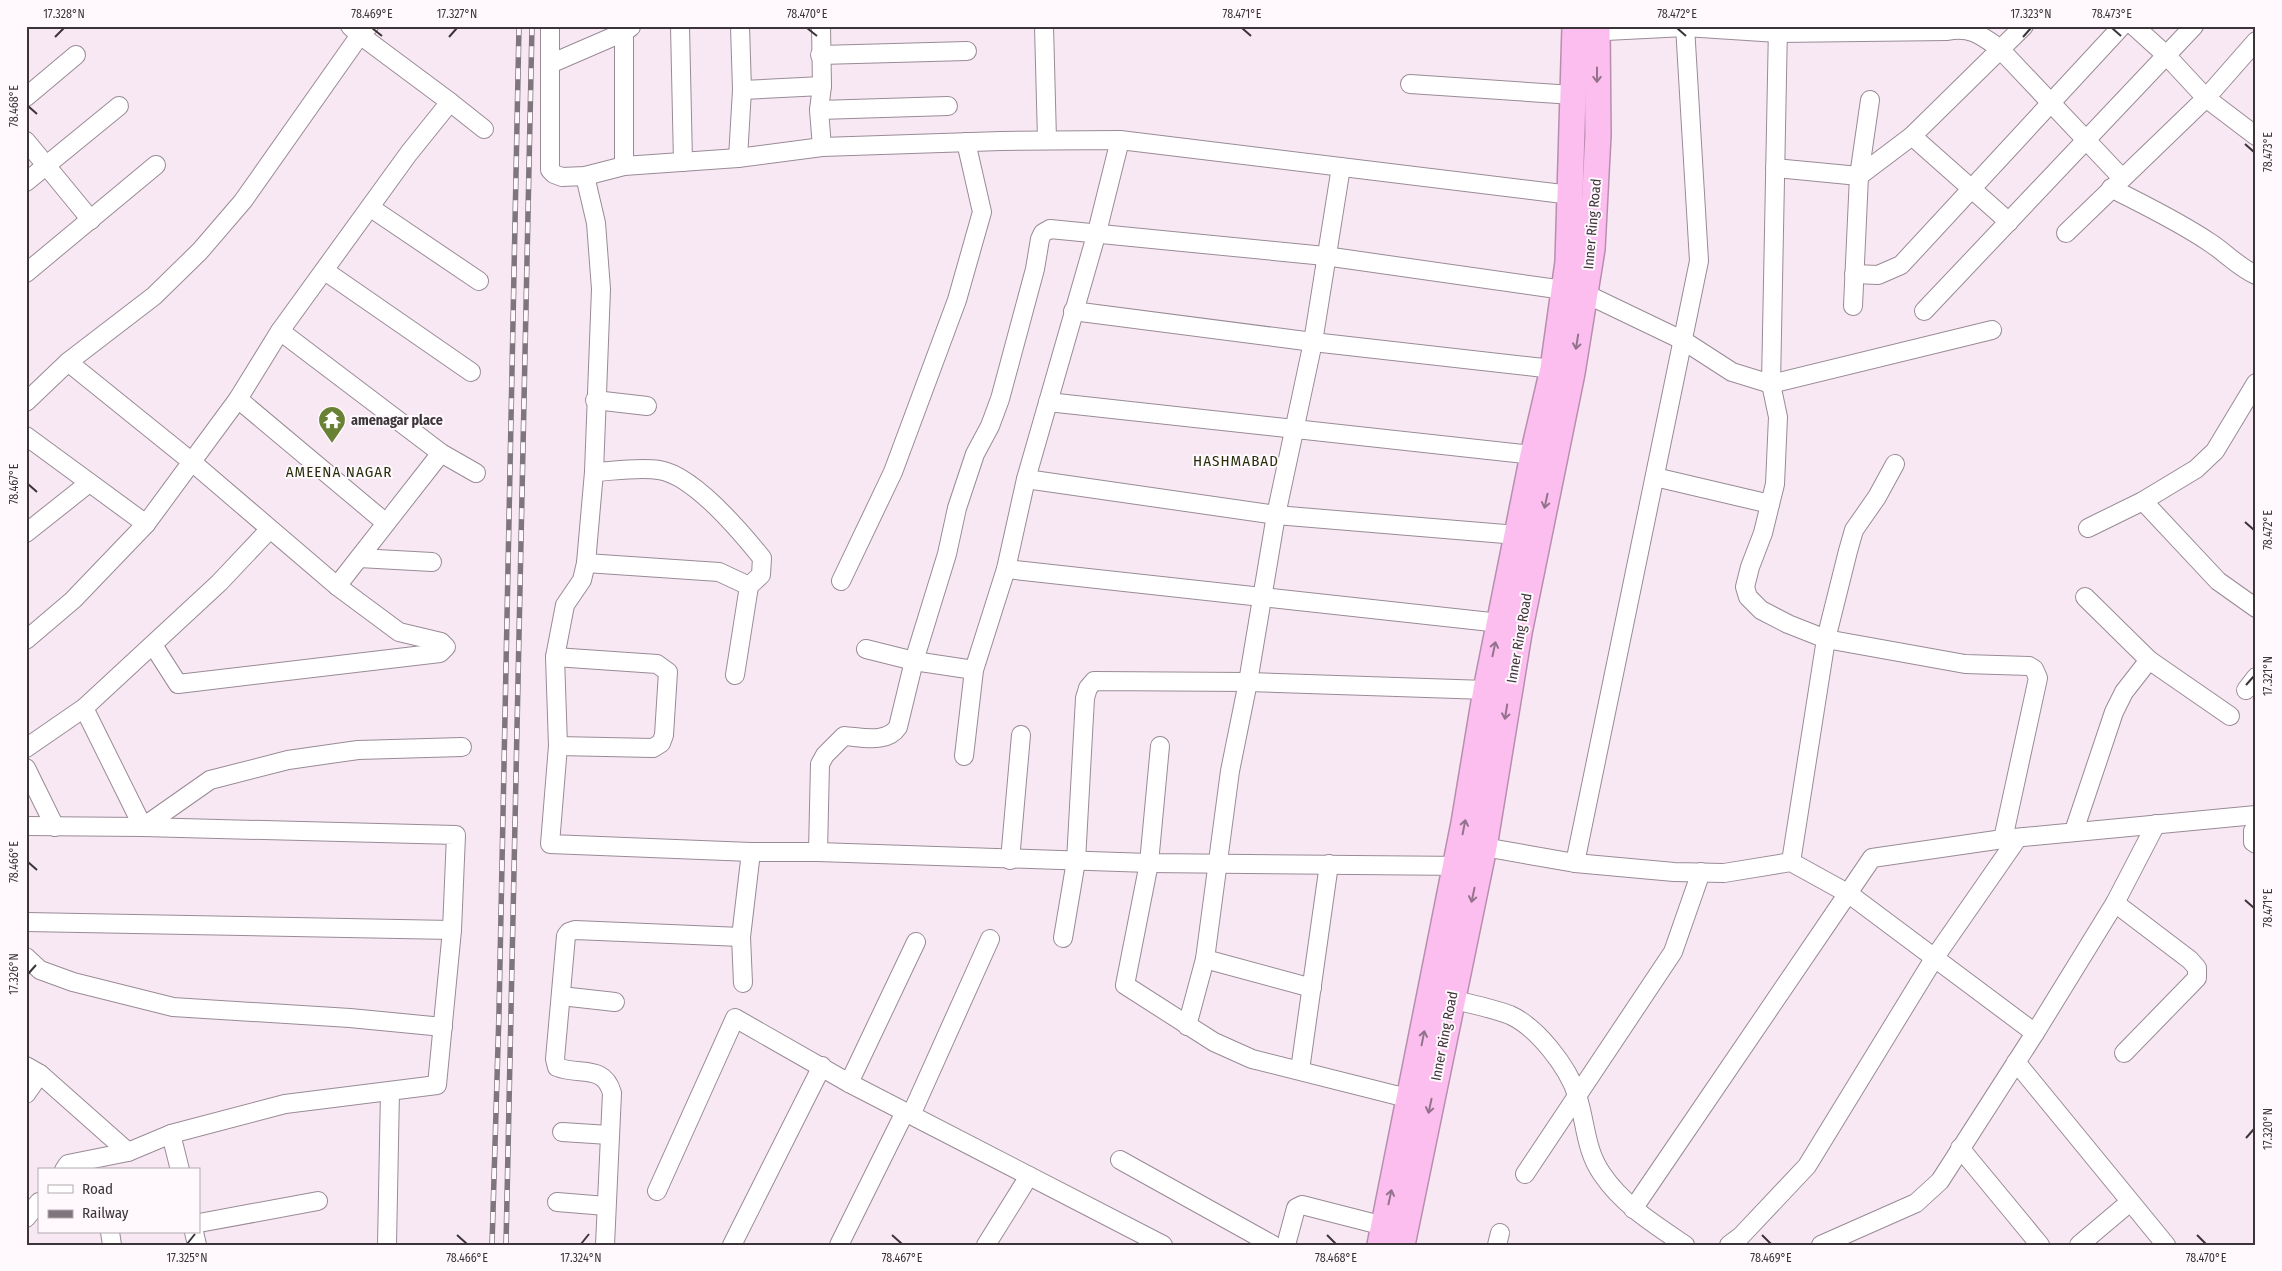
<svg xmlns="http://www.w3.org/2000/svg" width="2282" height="1271" font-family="'Fira Sans Condensed',sans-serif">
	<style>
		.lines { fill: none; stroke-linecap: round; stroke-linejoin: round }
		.minor-casing { stroke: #998b96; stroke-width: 20 }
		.highway-casing { stroke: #b88eaf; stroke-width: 28 }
		.minor { stroke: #fff; stroke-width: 18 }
		.highway { stroke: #fcbeef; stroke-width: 25 }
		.rail-casing { stroke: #7f767d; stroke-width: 5.5 }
		.rail { stroke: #fff8fd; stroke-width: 4; stroke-dasharray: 11; stroke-linecap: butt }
		.oneway { stroke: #92738b }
		.ticks { fill: none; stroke: #3b3539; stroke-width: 2 }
		.labels { text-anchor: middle; stroke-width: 4; stroke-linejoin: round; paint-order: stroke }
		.street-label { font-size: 14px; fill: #3b3539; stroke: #fff8fd }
		.poi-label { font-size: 14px; font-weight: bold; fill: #3b3539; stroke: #fff8fd; text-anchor: start }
		.neighbourhood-label { font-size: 15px; letter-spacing: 1px; fill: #25300b; stroke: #fff8fd }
		.neatline { fill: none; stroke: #3b3539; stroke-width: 2 }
		.ticks-label { font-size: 12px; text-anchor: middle; fill: #3b3539 }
	</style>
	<rect width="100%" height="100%" fill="#f8e8f4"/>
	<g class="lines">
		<defs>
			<g id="minor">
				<path d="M550 26V170L554 174 562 177 585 176 624 166 738 158 822 147 1001 141 1120 140 1571 195"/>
				<path d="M624 26V166"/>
				<path d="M680 26 683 162"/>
				<path d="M821 26 822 86 819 110 822 147"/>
				<path d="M1044 26 1047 140"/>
				<path d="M1778 26 1771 384 1778 417 1775 484 1763 533 1750 567 1745 587 1748 597 1761 610 1788 624 1826 639 1965 664 2029 666 2034 669 2038 678 2003 839"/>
				<path d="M2134 26 2166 55 2206 98 2256 136"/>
				<path d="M1586 32 1685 27 1778 33 1947 31C1970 26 1981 35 1999 48L2122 178"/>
				<path d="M820 55 967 51"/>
				<path d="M550 64 624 32 631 27"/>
				<path d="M1410 84 1573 95"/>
				<path d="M742 90 822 86"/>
				<path d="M26 97 76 55"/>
				<path d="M450 102 484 129"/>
				<path d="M819 110 948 106"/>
				<path d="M1912 136 2009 222"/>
				<path d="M26 141 91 220"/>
				<path d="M738 158 742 90 740 26"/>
				<path d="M1775 168 1859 176 1912 136 2024 26"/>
				<path d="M585 176 596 223 601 289 594 472 586 563 582 580 565 605 555 657 558 746 550 844 751 852H818L1149 863 1466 866"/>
				<path d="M26 182 119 106"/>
				<path d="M2111 188C2144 205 2178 221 2209 242 2225 252 2238 267 2256 275"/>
				<path d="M371 208 479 281"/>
				<path d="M2066 233 2206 98 2256 41"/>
				<path d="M325 271 471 372"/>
				<path d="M26 273 156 165"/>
				<path d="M1854 274 1878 275 1901 265 2122 26"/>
				<path d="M1584 293 1684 341 1732 372 1771 384 1992 330"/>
				<path d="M1853 306 1859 176 1870 100"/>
				<path d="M1073 311 1313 342 1553 369"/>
				<path d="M1924 311 2194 26"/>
				<path d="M280 331 441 453 476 473"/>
				<path d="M68 362 192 462 337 586 399 632 441 642 446 647 440 653 178 684 153 645"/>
				<path d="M238 399 386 523"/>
				<path d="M595 400 647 406"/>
				<path d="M26 402 68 362 154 296 200 251 243 201 360 35 350 26"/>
				<path d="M1048 402 1533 455"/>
				<path d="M26 436 146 524"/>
				<path d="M594 472C614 471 638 467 659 470 693 475 741 532 762 558L761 575 749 586 735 675"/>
				<path d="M1655 477 1770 504"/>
				<path d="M1026 479 1276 515 1517 535"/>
				<path d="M2143 501 2218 581 2256 608"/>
				<path d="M2088 528 2143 501 2196 469 2215 451 2256 383"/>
				<path d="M26 533 89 483"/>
				<path d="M359 558 432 562"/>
				<path d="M586 563 719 572 749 586"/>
				<path d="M1006 569 1500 623"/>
				<path d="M841 581 893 472 957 300 982 212 966 142"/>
				<path d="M337 586 441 453"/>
				<path d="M26 640 73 600 146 524 238 399 280 331 409 153 450 102 360 35 369 26"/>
				<path d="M866 649 914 661 947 554 957 508 975 454 990 426 1000 399 1035 269 1040 239 1043 233 1050 229 1325 256 1564 290"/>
				<path d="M555 657 657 664 668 672 664 735 661 743 653 748 558 746"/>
				<path d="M2149 660 2230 716"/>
				<path d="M974 670 1006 569 1026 479 1097 232 1120 140"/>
				<path d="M2246 690 2256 677"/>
				<path d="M84 708 143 827 210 780 288 760 358 750 462 747"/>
				<path d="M1160 746 1149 863 1125 985 1214 1042 1252 1059 1411 1099"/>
				<path d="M26 748 84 708 219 583 269 530"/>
				<path d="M26 768 55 827"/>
				<path d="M26 826 143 827 456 835 452 930 437 1085 285 1104 171 1134 128 1152 68 1164 64 1170"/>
				<path d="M2256 827 2253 831V842L2256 844"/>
				<path d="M2074 831 2114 712 2124 692 2149 660 2085 597"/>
				<path d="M1484 847 1575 863 1674 872 1724 873 1791 862 1849 894 2035 1033 2115 903 2156 824"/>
				<path d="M818 852 820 764 825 755 844 736C861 737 887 744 898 727L914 661 974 670 964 756"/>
				<path d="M1010 860 1021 735"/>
				<path d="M1791 862 1826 639 1848 551 1854 530 1877 497 1895 464"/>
				<path d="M1575 863 1699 261 1685 26"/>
				<path d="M2115 903 2190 960 2197 968V978L2124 1053"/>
				<path d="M26 922 452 930"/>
				<path d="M1063 938 1076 861 1085 698 1088 688 1094 681 1248 682 1486 690"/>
				<path d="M26 957 40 970 73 982 173 1007 350 1018 443 1027"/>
				<path d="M1205 959 1312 988"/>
				<path d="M743 983 741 937 751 852"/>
				<path d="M561 996 615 1002"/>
				<path d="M1451 999C1470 1004 1492 1008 1510 1015 1537 1027 1568 1067 1577 1095 1586 1122 1585 1150 1602 1174 1623 1205 1654 1224 1685 1245"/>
				<path d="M1187 1026 1205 959 1230 771 1248 682 1276 515 1313 342 1341 167"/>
				<path d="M2016 1062 2166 1245"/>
				<path d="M26 1066 40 1074 128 1152"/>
				<path d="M1300 1070 1329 864"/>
				<path d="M849 1083 916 942"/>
				<path d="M26 1094 40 1074"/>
				<path d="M911 1115 990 939"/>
				<path d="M562 1132 609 1135"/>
				<path d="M171 1134 180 1170"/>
				<path d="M1960 1148 2040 1245"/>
				<path d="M1120 1160 1273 1245"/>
				<path d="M1525 1174 1673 952 1701 872"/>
				<path d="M657 1191 735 1018 849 1083 1163 1245"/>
				<path d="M557 1202 606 1206"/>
				<path d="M1633 1209 1872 858 2003 839 2256 815"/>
				<path d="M26 1218 39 1202"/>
				<path d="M199 1223 318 1201"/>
				<path d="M110 1232 112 1245"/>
				<path d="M194 1232 197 1245"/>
				<path d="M387 1245 390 1091"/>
				<path d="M605 1245 612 1093C604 1064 580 1076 557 1067L555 1059 566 936 569 932 575 930 741 937"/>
				<path d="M732 1245 822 1066"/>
				<path d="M839 1245 905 1112"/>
				<path d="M986 1245 1029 1176"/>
				<path d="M1286 1245 1296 1208 1302 1205 1384 1226"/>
				<path d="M1497 1245 1500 1233"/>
				<path d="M1729 1245 1741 1236 1807 1166 1935 957 2017 839"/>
				<path d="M1821 1245 1916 1203 1940 1181 2035 1033"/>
				<path d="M2079 1245 2130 1202"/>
			</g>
			<g id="highway">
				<path d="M1380 1245 1464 823 1486 690 1533 455 1553 369 1568 262 1575 26"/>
				<path d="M1402 1245 1484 847 1519 633 1572 373 1592 249 1598 135 1597 26"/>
			</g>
		</defs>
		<use href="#minor" class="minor-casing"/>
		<use href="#highway" class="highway-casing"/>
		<use href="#minor" class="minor"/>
		<use href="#highway" class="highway"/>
		<defs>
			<g id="rail">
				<path d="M492 1245 499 1012 519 26"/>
				<path d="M506 1245 532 26"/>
			</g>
		</defs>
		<use href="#rail" class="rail-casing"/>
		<use href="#rail" class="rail"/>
	</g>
	<defs><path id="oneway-shaft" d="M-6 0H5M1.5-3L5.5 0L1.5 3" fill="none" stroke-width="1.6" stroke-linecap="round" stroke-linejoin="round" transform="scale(1.25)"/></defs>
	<g class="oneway">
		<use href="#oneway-shaft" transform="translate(1597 75) rotate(90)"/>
		<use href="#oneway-shaft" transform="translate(1577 342) rotate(99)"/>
		<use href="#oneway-shaft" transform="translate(1546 501) rotate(102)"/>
		<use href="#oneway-shaft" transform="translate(1494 649) rotate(-78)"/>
		<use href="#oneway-shaft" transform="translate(1506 712) rotate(99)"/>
		<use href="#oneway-shaft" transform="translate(1464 827) rotate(-79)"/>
		<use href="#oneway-shaft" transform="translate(1473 895) rotate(102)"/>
		<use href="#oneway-shaft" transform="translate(1423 1038) rotate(-79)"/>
		<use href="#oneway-shaft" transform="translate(1430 1106) rotate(102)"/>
		<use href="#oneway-shaft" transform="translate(1390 1197) rotate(-78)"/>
	</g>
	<path class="ticks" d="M372 28 382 36M807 28 817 36M1242 28 1251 36M1677 28 1686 36M2112 28 2121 36M55 37 64 28M449 37 457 28M2023 37 2031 28M28 106 37 114M2245 144 2254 152M28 484 37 492M2245 522 2254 530M2246 685 2254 676M28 862 37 870M2245 900 2254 908M28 974 36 965M2246 1138 2254 1129M457 1235 467 1244M892 1235 902 1244M1327 1235 1336 1244M1762 1235 1771 1244M2197 1235 2206 1244M187 1244 195 1234M581 1244 589 1234"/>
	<defs>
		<symbol id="temple-pin" viewBox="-11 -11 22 30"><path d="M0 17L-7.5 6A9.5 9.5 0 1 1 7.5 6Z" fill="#698134" stroke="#fff8fd"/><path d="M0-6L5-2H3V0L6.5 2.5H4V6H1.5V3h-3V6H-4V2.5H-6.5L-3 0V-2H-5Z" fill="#fff"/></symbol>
	</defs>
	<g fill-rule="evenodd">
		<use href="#temple-pin" x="316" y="404" width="32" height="43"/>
	</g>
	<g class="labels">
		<g class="street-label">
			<text transform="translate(1592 224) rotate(-85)" y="5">Inner Ring Road</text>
			<text transform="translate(1519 638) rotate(-80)" y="5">Inner Ring Road</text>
			<text transform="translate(1444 1036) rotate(-79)" y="5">Inner Ring Road</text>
		</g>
		<g class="poi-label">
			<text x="351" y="425">amenagar place</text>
		</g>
		<g class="neighbourhood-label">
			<text x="1236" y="466">HASHMABAD</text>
			<text x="339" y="477">AMEENA NAGAR</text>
		</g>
	</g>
	<rect width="2282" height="1271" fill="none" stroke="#fff8fd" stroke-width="55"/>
	<rect x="38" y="1168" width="162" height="65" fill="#fff8fd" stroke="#b1aaaf"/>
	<rect x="48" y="1185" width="25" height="8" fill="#ffffff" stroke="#b1aaaf"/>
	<text x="82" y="1194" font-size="15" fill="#3b3539">Road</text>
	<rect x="48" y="1210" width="25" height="8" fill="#7f767d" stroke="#b1aaaf"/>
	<text x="82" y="1218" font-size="15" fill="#3b3539">Railway</text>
	<rect x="28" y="28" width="2226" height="1216" class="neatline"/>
	<g class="ticks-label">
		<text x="64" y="18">17.328°N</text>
		<text x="372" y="18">78.469°E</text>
		<text x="457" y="18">17.327°N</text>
		<text x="807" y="18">78.470°E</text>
		<text x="1242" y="18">78.471°E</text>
		<text x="1677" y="18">78.472°E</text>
		<text x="2031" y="18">17.323°N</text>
		<text x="2112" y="18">78.473°E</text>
		<text transform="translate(14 106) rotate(-90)" y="4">78.468°E</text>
		<text transform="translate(2268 152) rotate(-90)" y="4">78.473°E</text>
		<text transform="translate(14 484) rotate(-90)" y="4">78.467°E</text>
		<text transform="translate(2268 530) rotate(-90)" y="4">78.472°E</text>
		<text transform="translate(2268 676) rotate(-90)" y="4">17.321°N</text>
		<text transform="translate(14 862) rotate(-90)" y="4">78.466°E</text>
		<text transform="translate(2268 908) rotate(-90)" y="4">78.471°E</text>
		<text transform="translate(14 974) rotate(-90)" y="4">17.326°N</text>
		<text transform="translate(2268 1129) rotate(-90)" y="4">17.320°N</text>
		<text x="187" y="1262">17.325°N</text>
		<text x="467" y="1262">78.466°E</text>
		<text x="581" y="1262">17.324°N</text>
		<text x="902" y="1262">78.467°E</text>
		<text x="1336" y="1262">78.468°E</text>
		<text x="1771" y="1262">78.469°E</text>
		<text x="2206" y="1262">78.470°E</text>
	</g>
</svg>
